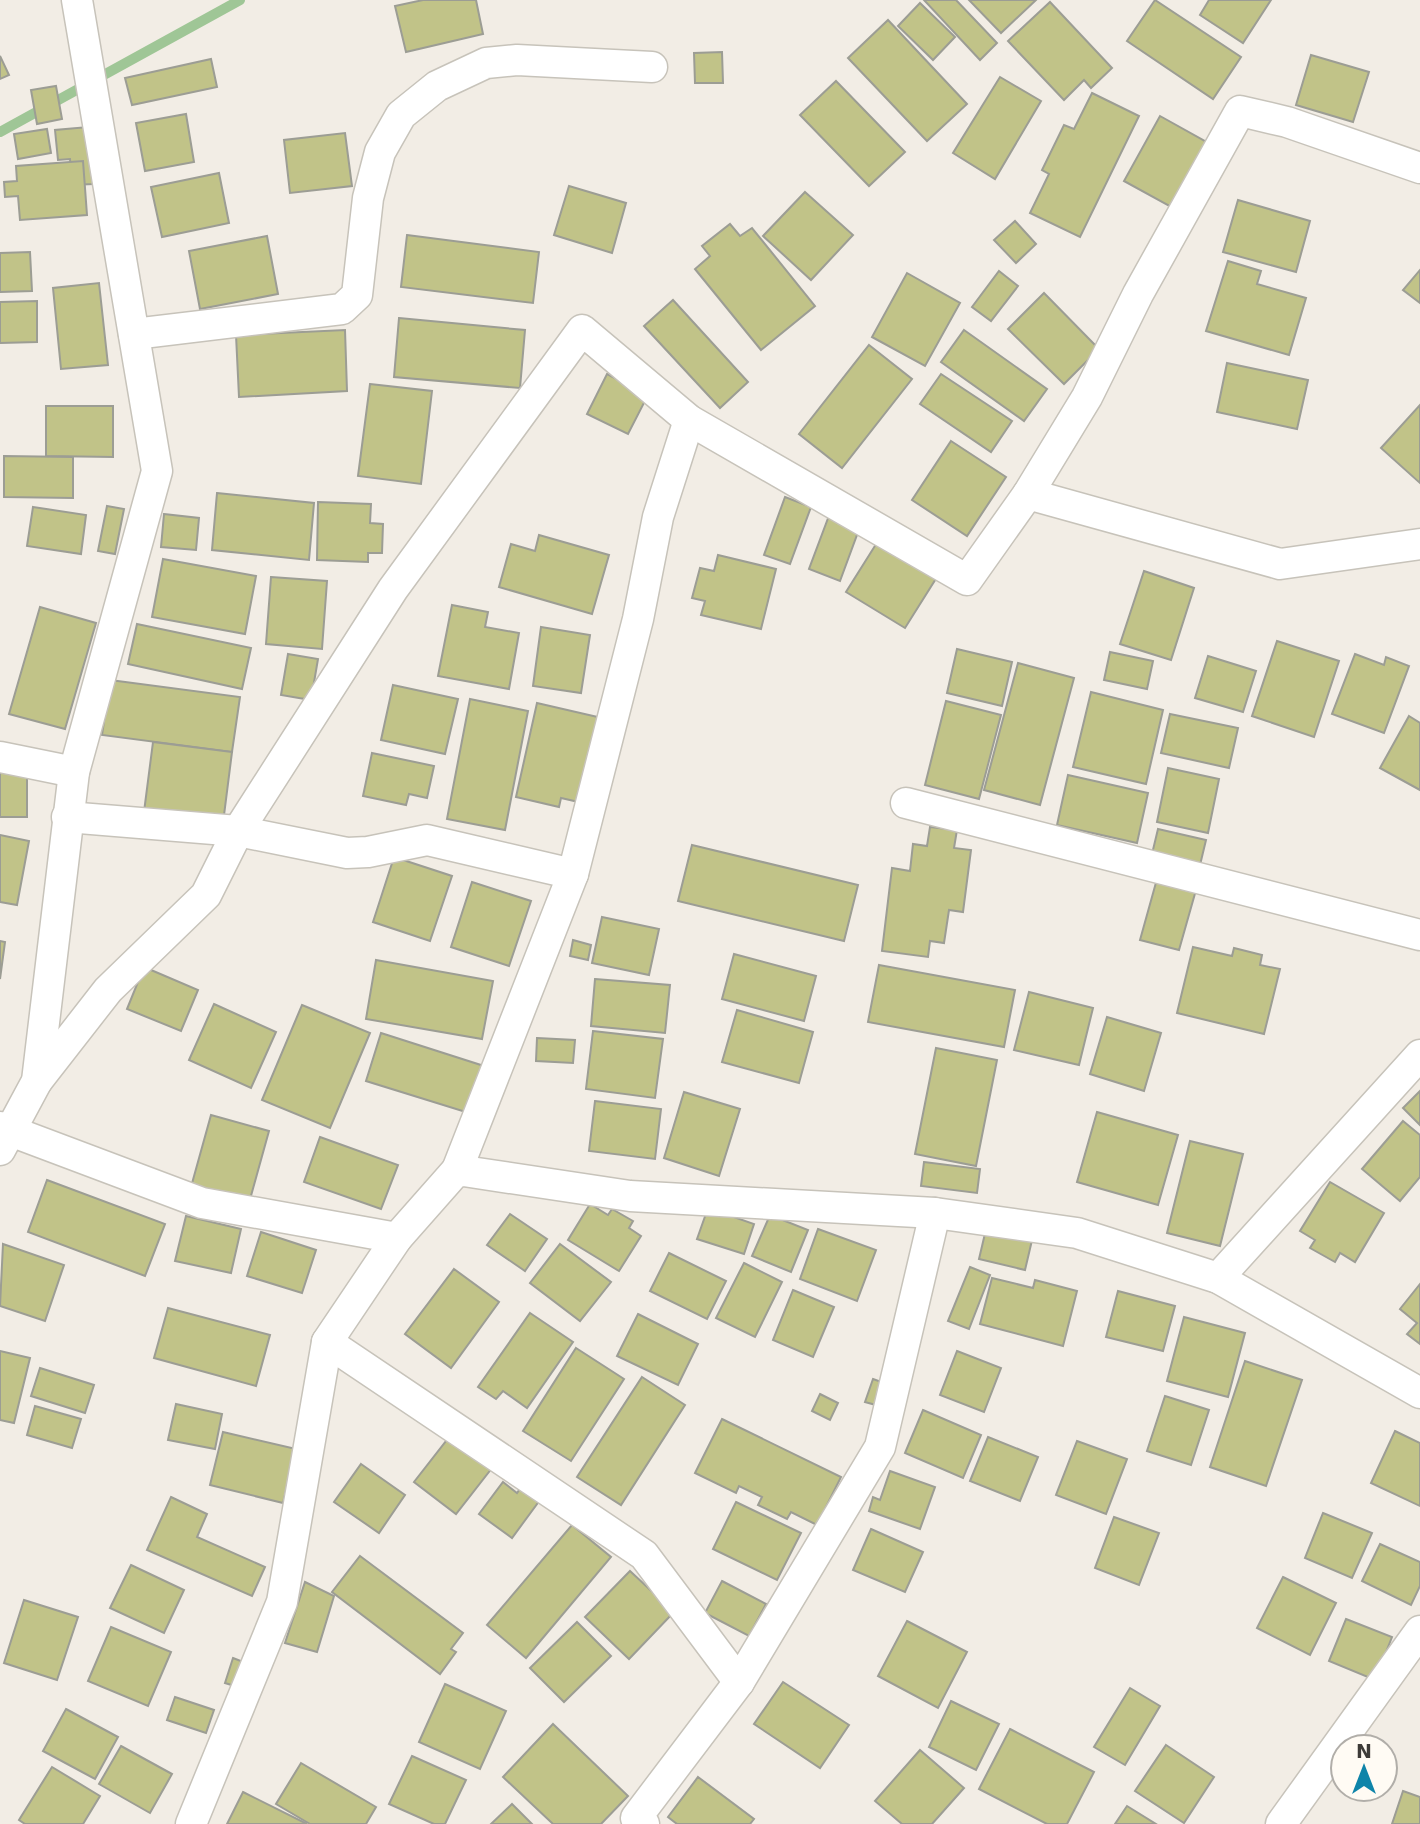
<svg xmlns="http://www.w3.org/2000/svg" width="1420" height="1824" font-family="'DejaVu Sans',sans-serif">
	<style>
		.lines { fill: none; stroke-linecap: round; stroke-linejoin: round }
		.stream { stroke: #9fc696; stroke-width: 10 }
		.building { fill: #c1c388; stroke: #9c9d94; stroke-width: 2 }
		.minor-casing { stroke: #c7c3ba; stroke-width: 33 }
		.minor { stroke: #fff; stroke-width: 30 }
	</style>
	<rect width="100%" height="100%" fill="#f2ede5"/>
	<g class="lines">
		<path class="stream" d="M0 132 240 0"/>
	</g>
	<g class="building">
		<path d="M423 0H476L483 34 406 52 395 6Z"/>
		<path d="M924 0H956L997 43 980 60Z"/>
		<path d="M969 0H1036L1001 33Z"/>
		<path d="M1155 0 1241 57 1213 99 1127 41Z"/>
		<path d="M1209 0H1271L1243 43 1200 15Z"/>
		<path d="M1050 2 1112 68 1091 88 1084 80 1064 100 1008 41Z"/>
		<path d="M920 3 955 37 933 60 898 26Z"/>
		<path d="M888 20 967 104 927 141 848 58Z"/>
		<path d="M722 52 723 83H695L694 53Z"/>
		<path d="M1311 55 1369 72 1353 122 1296 105Z"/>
		<path d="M0 56 9 75 0 79Z"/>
		<path d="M211 59 217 87 132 105 125 78Z"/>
		<path d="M1000 77 1041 101 995 179 953 153Z"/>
		<path d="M836 81 905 152 869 186 800 115Z"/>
		<path d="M56 86 62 119 37 124 31 90Z"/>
		<path d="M1092 93 1139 116 1080 237 1030 213 1049 174 1042 170 1064 125 1074 129Z"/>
		<path d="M186 114 194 162 145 171 136 123Z"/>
		<path d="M1160 116 1210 144 1173 208 1124 181Z"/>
		<path d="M88 127 93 184 72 185 70 159 58 160 55 130Z"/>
		<path d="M47 129 51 153 18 159 14 134Z"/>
		<path d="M345 133 352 186 290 193 284 140Z"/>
		<path d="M83 161 87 215 20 220 18 196 5 197 4 182 17 181 16 166Z"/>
		<path d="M219 173 229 223 162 237 151 187Z"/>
		<path d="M569 186 626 203 612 253 554 235Z"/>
		<path d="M805 192 853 235 811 280 763 236Z"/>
		<path d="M1238 200 1310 221 1296 272 1223 252Z"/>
		<path d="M1015 221 1036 244 1016 263 994 240Z"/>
		<path d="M730 224 740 236 752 228 815 306 761 350 695 269 710 256 702 246Z"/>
		<path d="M407 235 539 252 533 303 401 287Z"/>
		<path d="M267 236 278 294 200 309 189 251Z"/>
		<path d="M30 252 32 291 0 292V253Z"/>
		<path d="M1228 261 1261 271 1257 284 1306 298 1289 355 1206 331Z"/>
		<path d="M1420 270V303L1403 290Z"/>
		<path d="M999 271 1018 286 991 321 972 307Z"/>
		<path d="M907 273 960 303 925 366 872 337Z"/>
		<path d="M99 283 108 365 61 369 53 288Z"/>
		<path d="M1044 293 1099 349 1064 384 1008 329Z"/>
		<path d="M673 300 748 382 720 408 644 326Z"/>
		<path d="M37 301V342L0 343V302Z"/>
		<path d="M399 318 525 330 520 388 394 377Z"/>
		<path d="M345 330 347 391 239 397 236 335Z"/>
		<path d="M964 330 1047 389 1024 421 941 362Z"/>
		<path d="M869 345 912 379 842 468 799 434Z"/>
		<path d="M1227 363 1308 380 1297 429 1217 412Z"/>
		<path d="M607 374 648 395 628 434 587 414Z"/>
		<path d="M941 374 1012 421 991 452 920 404Z"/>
		<path d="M370 384 432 391 421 484 358 476Z"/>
		<path d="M1420 405V483L1381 448Z"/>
		<path d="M46 406H113V457L46 456Z"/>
		<path d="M951 441 1006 477 967 536 912 500Z"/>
		<path d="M4 456 73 457V498L4 497Z"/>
		<path d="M217 493 314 503 309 560 212 550Z"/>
		<path d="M785 497 811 507 790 564 764 555Z"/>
		<path d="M318 502 371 504 370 523 383 524 382 553H368V562L317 560Z"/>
		<path d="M107 506 124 509 115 554 98 551Z"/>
		<path d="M33 507 86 515 81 554 27 546Z"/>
		<path d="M830 513 861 524 840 581 809 569Z"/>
		<path d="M164 514 199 518 196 550 161 547Z"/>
		<path d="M539 535 609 555 592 614 499 587 511 544 535 551Z"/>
		<path d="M878 541 937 577 905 628 846 592Z"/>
		<path d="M718 555 776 569 761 629 701 615 705 601 692 598 700 568 714 571Z"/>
		<path d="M163 559 256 576 245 634 152 617Z"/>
		<path d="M1144 571 1194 588 1171 660 1120 644Z"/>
		<path d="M271 577 327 581 322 649 266 644Z"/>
		<path d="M452 605 488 612 485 627 519 633 509 689 438 676Z"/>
		<path d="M40 607 96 623 65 729 9 714Z"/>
		<path d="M137 624 251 648 242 689 128 664Z"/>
		<path d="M541 627 590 635 581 693 533 686Z"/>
		<path d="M1277 641 1339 661 1314 737 1252 716Z"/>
		<path d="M957 649 1012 662 1002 706 947 693Z"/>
		<path d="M1110 652 1153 661 1147 689 1104 680Z"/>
		<path d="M288 654 318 659 311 700 281 695Z"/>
		<path d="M1355 654 1384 665 1386 657 1409 666 1384 733 1332 714Z"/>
		<path d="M1208 656 1256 671 1243 712 1195 698Z"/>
		<path d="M1018 663 1074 678 1040 805 984 790Z"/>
		<path d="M110 680 240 697 232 752 102 735Z"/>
		<path d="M393 685 458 699 445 754 381 740Z"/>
		<path d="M1091 692 1163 710 1146 784 1073 767Z"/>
		<path d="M470 699 528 711 505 830 447 819Z"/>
		<path d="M946 701 1001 715 979 799 925 785Z"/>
		<path d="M537 703 602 718 583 803 561 798 559 807 516 797Z"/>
		<path d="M1170 714 1238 728 1229 768 1161 753Z"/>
		<path d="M1409 716 1420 723V790L1380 768Z"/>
		<path d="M153 742 232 752 223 823 144 812Z"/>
		<path d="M372 753 434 766 427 798 409 794 406 805 363 796Z"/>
		<path d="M1168 768 1219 779 1208 833 1157 822Z"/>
		<path d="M0 772 27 773V817H0Z"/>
		<path d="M1068 775 1148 793 1137 843 1057 825Z"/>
		<path d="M930 827 957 830 954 848 971 850 963 912 949 910 944 943 930 941 928 957 882 951 892 868 910 871 913 844 927 846Z"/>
		<path d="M1158 829 1206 840 1200 865 1152 854Z"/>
		<path d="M0 835 29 841 17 905 0 902Z"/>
		<path d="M692 845 858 885 844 941 678 901Z"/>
		<path d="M394 857 452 876 430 941 373 922Z"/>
		<path d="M1157 879 1196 890 1179 950 1140 940Z"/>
		<path d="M472 882 531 901 509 966 451 947Z"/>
		<path d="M602 917 659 929 649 975 592 963Z"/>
		<path d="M573 940 591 945 588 960 570 956Z"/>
		<path d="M0 941 5 942 0 979Z"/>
		<path d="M1193 947 1232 956 1234 948 1262 955 1260 965 1280 969 1264 1034 1177 1013Z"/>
		<path d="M734 954 816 976 804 1021 722 999Z"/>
		<path d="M376 960 493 981 482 1039 366 1019Z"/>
		<path d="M879 965 1015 990 1004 1047 868 1022Z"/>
		<path d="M144 967 198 990 181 1031 127 1009Z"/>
		<path d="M595 979 670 985 665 1033 591 1026Z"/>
		<path d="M1029 992 1093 1008 1079 1065 1014 1050Z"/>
		<path d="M214 1004 276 1032 251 1088 189 1060Z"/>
		<path d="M302 1005 370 1033 330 1128 262 1100Z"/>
		<path d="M737 1010 813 1032 799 1083 722 1062Z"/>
		<path d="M1107 1017 1161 1033 1144 1091 1090 1074Z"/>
		<path d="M593 1031 663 1039 655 1098 586 1089Z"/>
		<path d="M381 1033 484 1066 469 1113 366 1081Z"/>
		<path d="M537 1038 575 1040 573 1063 536 1061Z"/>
		<path d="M936 1048 997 1060 976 1166 915 1154Z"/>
		<path d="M1420 1091V1125L1403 1108Z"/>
		<path d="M684 1092 740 1109 719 1176 664 1158Z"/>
		<path d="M595 1101 661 1109 655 1159 589 1151Z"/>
		<path d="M1097 1112 1178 1135 1158 1205 1077 1182Z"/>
		<path d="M211 1115 269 1131 249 1203 191 1187Z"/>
		<path d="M1403 1121 1420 1135V1177L1400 1201 1362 1169Z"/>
		<path d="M320 1137 398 1165 381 1209 304 1182Z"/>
		<path d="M1190 1141 1243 1154 1220 1246 1167 1233Z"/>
		<path d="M924 1162 980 1169 977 1193 921 1186Z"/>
		<path d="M47 1180 165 1224 145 1276 28 1232Z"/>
		<path d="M1330 1182 1384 1213 1355 1262 1340 1253 1335 1262 1310 1248 1315 1240 1300 1231Z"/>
		<path d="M590 1204 608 1215 612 1209 633 1221 629 1228 641 1236 619 1271 568 1240Z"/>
		<path d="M708 1208 754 1224 744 1254 697 1239Z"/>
		<path d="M510 1214 547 1239 525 1271 487 1245Z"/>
		<path d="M770 1215 808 1230 791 1272 752 1256Z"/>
		<path d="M186 1216 241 1229 231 1273 175 1261Z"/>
		<path d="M987 1225 1033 1236 1025 1270 979 1259Z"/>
		<path d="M818 1229 876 1250 857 1301 800 1279Z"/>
		<path d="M261 1232 316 1250 302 1293 247 1276Z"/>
		<path d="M3 1244 64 1265 45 1321 0 1306Z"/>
		<path d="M560 1244 611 1282 580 1321 530 1283Z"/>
		<path d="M669 1253 726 1281 707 1319 650 1291Z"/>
		<path d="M744 1263 782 1282 755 1337 716 1318Z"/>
		<path d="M970 1267 990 1275 969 1329 948 1321Z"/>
		<path d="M454 1269 499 1302 451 1368 405 1334Z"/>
		<path d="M992 1278 1033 1288 1035 1280 1077 1291 1063 1346 980 1324Z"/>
		<path d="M1420 1284V1344L1407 1334 1417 1323 1400 1309Z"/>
		<path d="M793 1290 834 1307 813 1357 773 1340Z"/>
		<path d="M1118 1291 1175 1306 1163 1351 1106 1337Z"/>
		<path d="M168 1308 270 1335 256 1386 154 1358Z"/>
		<path d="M530 1313 573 1342 527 1408 503 1391 496 1399 478 1387Z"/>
		<path d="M638 1314 698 1344 678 1385 617 1356Z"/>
		<path d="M1184 1317 1245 1333 1228 1397 1167 1381Z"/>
		<path d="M576 1348 624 1379 571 1461 523 1431Z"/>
		<path d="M0 1351 30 1358 14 1423 0 1420Z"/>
		<path d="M957 1351 1001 1368 984 1412 940 1395Z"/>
		<path d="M1245 1361 1302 1380 1266 1486 1210 1467Z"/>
		<path d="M40 1368 94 1385 85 1413 31 1396Z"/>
		<path d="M642 1377 685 1405 621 1505 577 1477Z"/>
		<path d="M873 1379 890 1385 883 1407 865 1402Z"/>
		<path d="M820 1394 838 1403 830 1420 812 1411Z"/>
		<path d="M1165 1396 1209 1410 1191 1465 1147 1451Z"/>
		<path d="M176 1404 222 1414 215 1449 168 1440Z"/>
		<path d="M35 1406 81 1419 72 1448 27 1435Z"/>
		<path d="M923 1410 981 1435 963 1478 905 1453Z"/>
		<path d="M722 1419 841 1477 817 1525 791 1512 787 1519 758 1505 762 1497 739 1486 736 1493 695 1473Z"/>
		<path d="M1395 1431 1420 1443V1506L1371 1483Z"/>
		<path d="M223 1432 296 1449 283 1503 210 1485Z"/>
		<path d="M450 1436 492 1468 456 1514 414 1482Z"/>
		<path d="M988 1437 1038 1457 1020 1501 970 1481Z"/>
		<path d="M1077 1441 1127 1459 1106 1514 1056 1495Z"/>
		<path d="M361 1464 405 1495 379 1533 334 1502Z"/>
		<path d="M890 1471 935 1487 920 1529 869 1511 873 1497 880 1500Z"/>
		<path d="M503 1482 517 1493 522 1486 540 1500 512 1538 479 1514Z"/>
		<path d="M171 1497 207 1514 197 1537 265 1567 252 1596 147 1550Z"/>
		<path d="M736 1502 801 1533 777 1580 713 1549Z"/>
		<path d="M1323 1513 1372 1533 1352 1578 1305 1558Z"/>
		<path d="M1114 1517 1159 1533 1139 1585 1095 1568Z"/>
		<path d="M572 1525 611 1557 526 1658 487 1625Z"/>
		<path d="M871 1529 923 1552 905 1592 853 1570Z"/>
		<path d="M1380 1544 1420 1562V1586L1411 1605 1362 1581Z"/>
		<path d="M360 1556 463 1633 451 1649 456 1652 440 1674 332 1592Z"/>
		<path d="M131 1565 184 1590 164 1633 110 1608Z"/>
		<path d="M630 1571 674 1612 629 1659 585 1617Z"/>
		<path d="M1283 1577 1336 1603 1310 1655 1257 1628Z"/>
		<path d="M722 1581 766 1604 749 1636 705 1613Z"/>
		<path d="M305 1582 334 1596 317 1652 285 1643Z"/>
		<path d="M24 1600 78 1617 57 1680 4 1663Z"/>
		<path d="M1346 1619 1392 1637 1375 1680 1329 1661Z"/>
		<path d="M907 1621 967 1652 938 1708 878 1676Z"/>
		<path d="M577 1622 611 1656 564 1702 530 1668Z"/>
		<path d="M111 1627 171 1652 148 1706 88 1681Z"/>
		<path d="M233 1658 246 1663 238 1687 225 1683Z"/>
		<path d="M783 1682 849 1725 820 1768 754 1724Z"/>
		<path d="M445 1684 506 1711 480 1769 419 1742Z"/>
		<path d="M1130 1688 1160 1706 1125 1765 1094 1747Z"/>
		<path d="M175 1697 214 1710 206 1733 167 1720Z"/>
		<path d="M951 1701 999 1724 976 1770 929 1747Z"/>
		<path d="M66 1709 118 1737 95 1779 43 1751Z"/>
		<path d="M553 1724 628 1796 601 1824H553L503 1777Z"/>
		<path d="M1010 1729 1094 1772 1067 1824H1047L979 1789Z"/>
		<path d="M1166 1745 1214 1777 1184 1823 1135 1791Z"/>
		<path d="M121 1746 172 1774 150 1813 99 1784Z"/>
		<path d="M920 1750 964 1788 932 1824H902L875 1801Z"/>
		<path d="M412 1756 466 1780 445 1824H434L389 1804Z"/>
		<path d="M301 1763 376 1807 366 1824H310L276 1804Z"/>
		<path d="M52 1767 100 1796 83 1824H25L19 1820Z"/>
		<path d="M698 1777 754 1819 750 1824H677L668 1817Z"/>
		<path d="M1403 1791 1420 1797V1824H1392Z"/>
		<path d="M243 1792 307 1824H227Z"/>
		<path d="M512 1804 532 1824H491Z"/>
		<path d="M1127 1806 1156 1824H1115Z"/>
	</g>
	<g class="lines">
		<defs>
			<g id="minor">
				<path d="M134 334 342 309 357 295 368 198 380 152 401 115 437 86 486 63 517 60 652 67"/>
				<path d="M1028 494 1280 564 1420 544"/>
				<path d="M0 757 74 772"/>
				<path d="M906 803 1420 935"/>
				<path d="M67 817 238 831 347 853 368 852 427 840 573 874"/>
				<path d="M37 1081 108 990 206 895 238 831 393 589 582 330 689 420 967 580 1028 494 1087 397 1138 294 1240 111 1287 122 1420 168"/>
				<path d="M0 1127 202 1203 397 1238"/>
				<path d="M0 1150 37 1081 74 772 157 471 77 0"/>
				<path d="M457 1170 573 874 638 619 658 517 689 420"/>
				<path d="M1218 1278 1420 1055"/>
				<path d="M327 1342 644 1555 739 1682"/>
				<path d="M191 1824 282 1602 327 1342 397 1238 457 1170 630 1196 935 1213 1077 1233 1218 1278 1420 1393"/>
				<path d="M644 1824 636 1818 739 1682 880 1447 935 1213"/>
				<path d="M1281 1824 1420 1631"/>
			</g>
		</defs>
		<use href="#minor" class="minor-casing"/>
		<use href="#minor" class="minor"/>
	</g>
	<g transform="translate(1364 1768)"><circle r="33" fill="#fffbf4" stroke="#b1aea9" stroke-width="2"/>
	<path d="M0-5L12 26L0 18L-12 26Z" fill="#0e84a9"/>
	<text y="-10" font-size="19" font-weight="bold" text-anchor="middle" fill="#3d3b38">N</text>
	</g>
</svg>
